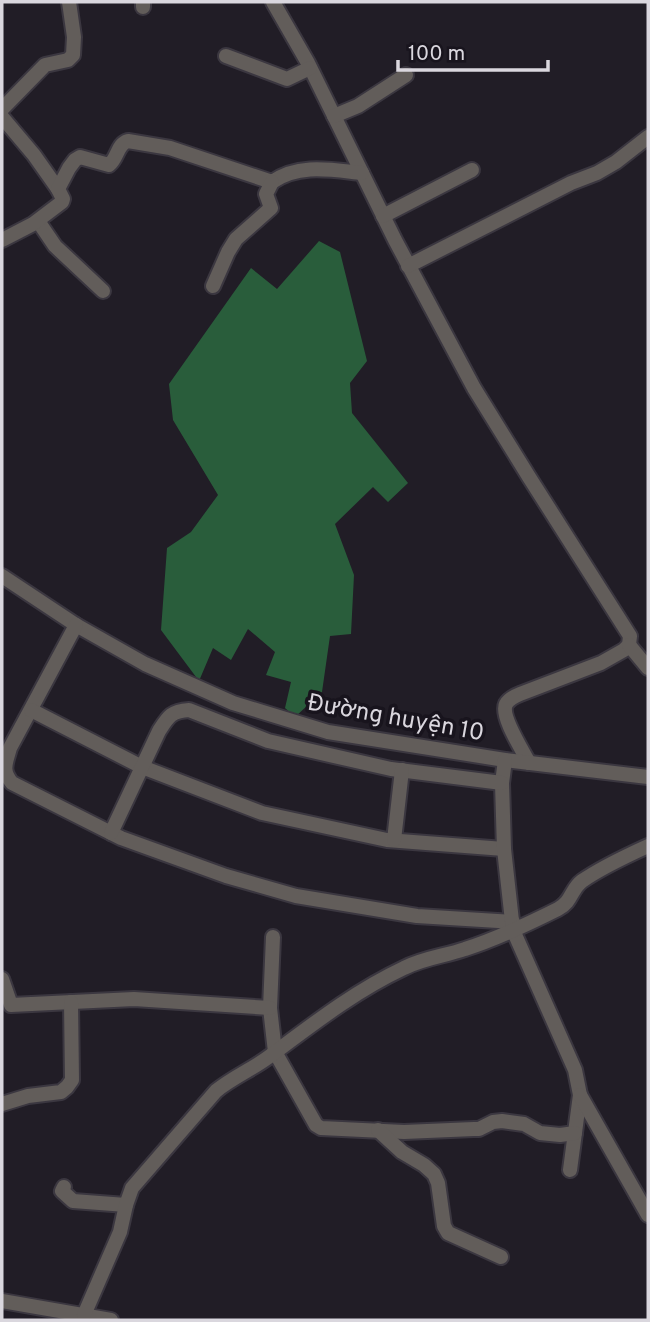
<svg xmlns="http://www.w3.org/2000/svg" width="650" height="1322" font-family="Overpass,sans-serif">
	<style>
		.forest { fill: #295d3b }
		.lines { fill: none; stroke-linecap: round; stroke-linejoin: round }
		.minor-casing { stroke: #3b3740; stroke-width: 18 }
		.minor { stroke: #625d5a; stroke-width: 14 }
		.labels { text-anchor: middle; stroke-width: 7; stroke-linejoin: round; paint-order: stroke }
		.street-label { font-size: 24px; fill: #dad7de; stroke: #18141d }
	</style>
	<rect width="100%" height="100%" fill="#211d26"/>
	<path class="forest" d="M319 241 340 252 367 361 350 383 352 413 408 483 388 502 373 487 335 524 354 575 351 634 330 636 322 692 295 717 285 708 291 682 266 675 275 652 248 629 231 660 213 648 199 681 161 630 167 548 191 532 218 495 173 420 169 384 251 268 277 289Z"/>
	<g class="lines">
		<defs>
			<g id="minor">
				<path d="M143 2V7"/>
				<path d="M273 2 308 63 395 240 474 388 529 477 630 636 629 645 624 650 601 663 520 694C515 696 509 699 506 704 500 716 523 751 529 763"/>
				<path d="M226 56 287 79 310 68"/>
				<path d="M2 109 45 65 68 60 73 55 74 37 69 2"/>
				<path d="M334 116 358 106 406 75"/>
				<path d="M2 117 34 155 58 189"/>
				<path d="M383 216 472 170"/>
				<path d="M38 221 55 246 103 291"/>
				<path d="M2 240 33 224 62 202 63 199 58 189 69 168 75 160 80 157 109 165C118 158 117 144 128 141L170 148 272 182C299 163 332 170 362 173"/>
				<path d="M408 266 571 183 597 173 616 162 648 137"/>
				<path d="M213 286 228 252 236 239 271 208 266 194 272 182"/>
				<path d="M2 576 76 625 145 664 233 703 328 732 505 760 648 777"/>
				<path d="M76 625 10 748C6 763 1 770 12 783L121 838 226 876 296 896 417 916 513 922"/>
				<path d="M629 645 648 668"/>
				<path d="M31 710 142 767 262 813 387 840 504 849"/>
				<path d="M505 760 502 783 504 849 513 930 575 1070 580 1095 570 1170"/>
				<path d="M111 833 159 731C168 717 171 711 189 710L268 741 391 769 502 783"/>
				<path d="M394 840 402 770"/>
				<path d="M273 937 270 1008 275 1052 316 1125 321 1128 404 1132 474 1129H479L493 1122 502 1121 524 1124 540 1133 560 1135 575 1133"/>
				<path d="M2 979 11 1005 134 999 270 1008"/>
				<path d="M580 1095 648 1215"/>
				<path d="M2 1104 28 1096 61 1092 67 1087 72 1080 71 1002"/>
				<path d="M378 1130 402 1152 424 1165 434 1174 438 1183 444 1226 448 1233 501 1257"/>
				<path d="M64 1187 62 1191 73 1201 126 1205"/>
				<path d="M2 1301 111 1320"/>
				<path d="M84 1315 120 1232 126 1205 132 1188 216 1091C233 1077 253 1069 270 1056 313 1024 355 991 404 968 423 958 445 956 465 949 497 939 528 924 558 909 572 902 571 889 582 881 602 867 626 856 648 846"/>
			</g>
		</defs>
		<use href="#minor" class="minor-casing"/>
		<use href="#minor" class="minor"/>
	</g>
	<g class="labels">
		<g class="street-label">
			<text transform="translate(396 717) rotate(10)" y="8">Đường huyện 10</text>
		</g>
	</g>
	<rect width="650" height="1322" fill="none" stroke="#dad7de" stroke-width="7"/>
	<path d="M398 60v10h150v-10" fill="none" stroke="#dad7de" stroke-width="3.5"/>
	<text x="408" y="60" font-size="21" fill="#dad7de" stroke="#18141d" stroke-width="5" paint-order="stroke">100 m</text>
</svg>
